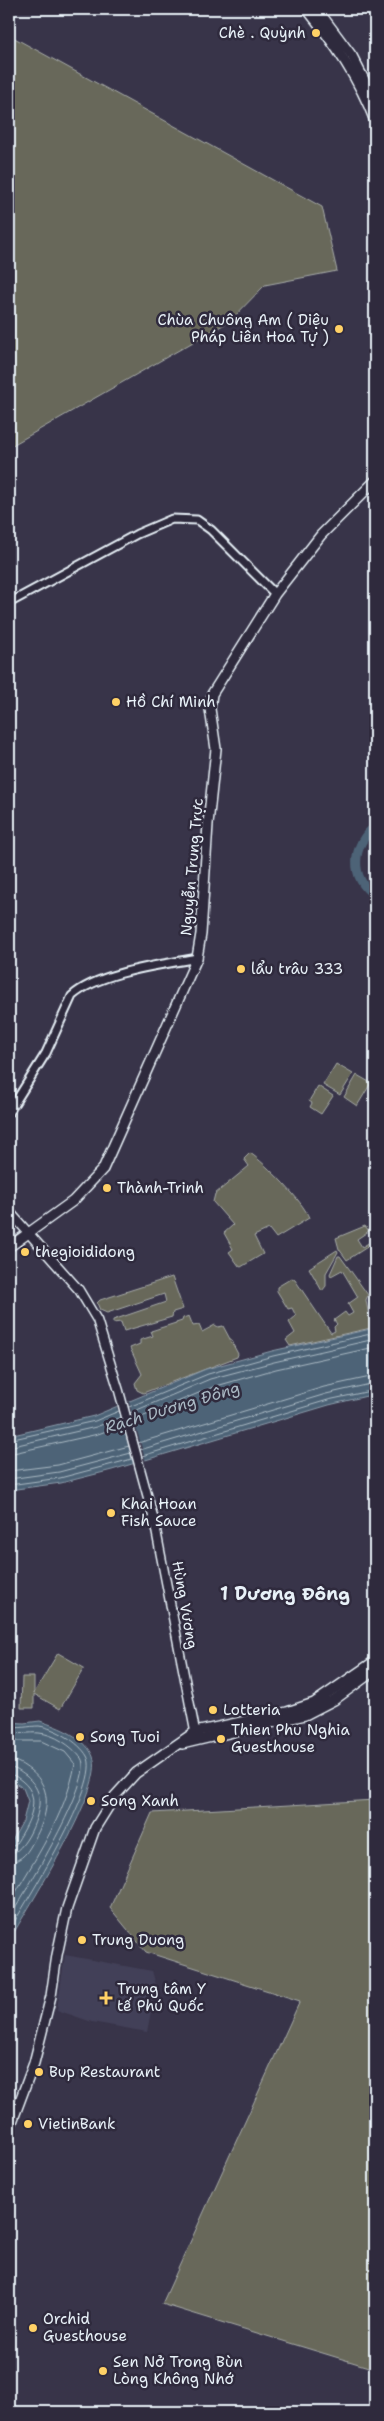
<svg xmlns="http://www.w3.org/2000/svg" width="384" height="2421" font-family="'Shantell Sans',sans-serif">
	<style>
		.built { fill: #434058 }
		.green { fill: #67685a; stroke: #a8aca9 }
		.water { fill: #4d6477; stroke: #8b9cab }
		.pier { fill: #383449 }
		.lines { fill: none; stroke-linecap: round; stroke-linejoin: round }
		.shore { stroke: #aab9c4; stroke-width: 1 }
		.river { stroke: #4d6477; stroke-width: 9 }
		.tertiary-casing { stroke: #e8f1f8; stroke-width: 11 }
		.secondary-casing { stroke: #e8f1f8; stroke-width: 11 }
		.primary-casing { stroke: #e8f1f8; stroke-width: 12 }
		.tertiary { stroke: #2f2a3d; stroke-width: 7 }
		.secondary { stroke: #2f2a3d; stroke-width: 8 }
		.primary { stroke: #2f2a3d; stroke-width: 9 }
		.poi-dot { fill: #ffd166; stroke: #2f2a3d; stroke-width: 2 }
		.labels { text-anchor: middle; stroke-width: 5; stroke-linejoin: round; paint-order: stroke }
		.poi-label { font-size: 15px; fill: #e8f1f8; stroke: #2f2a3d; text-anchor: start }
		.street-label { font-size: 15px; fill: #e8f1f8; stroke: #2f2a3d }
		.water-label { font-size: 16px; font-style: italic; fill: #aab9c4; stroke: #2f2a3d }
		.quarter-label { font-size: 18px; font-weight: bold; fill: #e8f1f8; stroke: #2f2a3d }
	</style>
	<rect width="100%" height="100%" fill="#383449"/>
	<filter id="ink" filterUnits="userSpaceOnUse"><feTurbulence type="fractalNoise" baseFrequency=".02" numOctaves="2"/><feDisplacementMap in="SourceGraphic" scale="10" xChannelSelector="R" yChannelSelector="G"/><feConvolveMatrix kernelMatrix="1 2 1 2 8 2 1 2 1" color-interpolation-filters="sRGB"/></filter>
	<g filter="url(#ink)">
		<path class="built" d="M65 1955 152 1971 156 1985 147 2032 92 2022 57 2010Z"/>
		<g class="green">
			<path d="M9 35 322 207 337 271 265 285 230 321 9 447Z"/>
			<path d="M336 1064 353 1074 340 1095 323 1085Z"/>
			<path d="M357 1075 371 1083 357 1106 344 1097Z"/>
			<path d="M318 1086 333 1096 321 1114 310 1107 312 1103 309 1101Z"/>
			<path d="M250 1153C265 1163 304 1202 309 1218L276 1238 269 1229 254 1236 263 1254 241 1267 239 1266 229 1252 233 1249 224 1233 233 1225 213 1202 215 1194 249 1166 244 1159Z"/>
			<path d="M365 1226 369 1231 357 1239 362 1247 375 1239V1242L347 1260 339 1249 336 1238Z"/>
			<path d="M337 1250 338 1252 326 1273V1286L322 1291 309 1268Z"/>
			<path d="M338 1256H340L368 1295 366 1300 371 1328 290 1346 286 1340 295 1333 289 1322 296 1316 292 1308 288 1309 277 1291V1287L292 1278 295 1280 331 1333 335 1331 334 1327 337 1324 334 1320 345 1312 348 1316 353 1313 348 1304 358 1297 342 1270 331 1276 330 1274Z"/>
			<path d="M172 1277 183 1309 173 1312 172 1317 124 1331 121 1322 113 1323V1320L166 1302 164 1294 107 1313 100 1310 97 1303 100 1300Z"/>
			<path d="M189 1316 193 1326 199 1325 202 1332 215 1325 218 1327 223 1326 238 1354 237 1357 143 1393 137 1390 135 1383 142 1374 130 1348 140 1344V1340L153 1336 151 1331 182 1321 183 1318Z"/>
			<path d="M58 1653 84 1668 60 1709 34 1694V1708H21L22 1677H34V1693Z"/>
			<path d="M375 1800V2369L162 2304 300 2001 146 1952 110 1908 152 1813Z"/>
		</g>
		<g class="water">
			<path d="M375 1328V1394L329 1405 112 1470 61 1483 9 1490V1436L94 1416 206 1369 272 1351Z"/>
			<path d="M40 1721C58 1727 89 1738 94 1760 101 1794 28 1907 9 1941V1846L23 1821 28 1801 23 1788 9 1779V1722L24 1723Z"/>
		</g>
		<path class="pier" d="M128 1399 146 1463 134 1466 116 1404Z"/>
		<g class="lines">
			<g class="shore">
				<path d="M129 1407 208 1374 273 1356 375 1333"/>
				<path d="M130 1413 210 1379 274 1362 375 1339"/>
				<path d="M132 1421 213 1387 276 1369 375 1347"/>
				<path d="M9 1440 95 1421 119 1411"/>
				<path d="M138 1443 324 1387 375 1376"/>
				<path d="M9 1447 96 1427 121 1417"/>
				<path d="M140 1450 326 1394 375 1383"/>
				<path d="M9 1454 98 1434 123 1425"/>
				<path d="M142 1456 328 1400 375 1390"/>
				<path d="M9 1471 58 1465 129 1446"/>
				<path d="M9 1479 59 1472 131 1453"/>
				<path d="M9 1485 60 1478 132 1459"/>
				<path d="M9 1727C19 1729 29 1726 39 1726 55 1728 79 1742 87 1756 103 1782 24 1904 9 1931"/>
				<path d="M9 1733C19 1735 29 1732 39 1733 54 1734 72 1746 81 1758 96 1779 22 1896 9 1919"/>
				<path d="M9 1741H41L65 1752 75 1764C66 1815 34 1860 9 1904"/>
				<path d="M9 1760C18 1761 23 1765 30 1770 55 1789 47 1817 34 1840 28 1851 23 1861 9 1862"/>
				<path d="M9 1768C16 1768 20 1772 26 1776 33 1782 39 1790 39 1799 41 1814 25 1853 9 1854"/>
				<path d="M9 1774C15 1775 18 1778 22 1781 45 1799 26 1827 15 1845L9 1848"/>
			</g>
			<path class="river" d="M375 827C352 843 349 880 375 895"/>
			<defs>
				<g id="tertiary">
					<path d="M9 603 137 534 172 519 197 520 211 530 275 594"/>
					<path d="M9 1112 46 1053 72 996C99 972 161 965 197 958"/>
				</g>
				<path id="secondary" d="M9 1211 79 1290 97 1320 119 1391 154 1520 196 1736"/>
				<g id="primary">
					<path d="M307 9C335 44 359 79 375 121"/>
					<path d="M317 9 352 56 375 101"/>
					<path d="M9 1247 73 1201 103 1169 197 958 201 934 208 824 216 749 210 709 212 694 275 594 321 535 375 481"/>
					<path d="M182 1744 305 1715 334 1700 375 1670"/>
					<path d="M9 2130 34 2063 51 1996 57 1955 67 1908 95 1828 115 1796 136 1773 195 1732 287 1712 314 1703 375 1661"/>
				</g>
			</defs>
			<use href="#tertiary" class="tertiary-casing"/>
			<use href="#secondary" class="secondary-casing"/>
			<use href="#primary" class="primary-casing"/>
			<use href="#tertiary" class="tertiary"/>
			<use href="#secondary" class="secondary"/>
			<use href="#primary" class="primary"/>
		</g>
	</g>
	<g class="poi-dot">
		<circle cx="316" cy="33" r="5"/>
		<circle cx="339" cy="329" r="5"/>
		<circle cx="116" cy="702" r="5"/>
		<circle cx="241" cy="969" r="5"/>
		<circle cx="107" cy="1188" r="5"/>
		<circle cx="25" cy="1252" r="5"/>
		<circle cx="111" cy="1513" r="5"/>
		<circle cx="213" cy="1710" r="5"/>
		<circle cx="80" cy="1737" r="5"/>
		<circle cx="221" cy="1739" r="5"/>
		<circle cx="91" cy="1801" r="5"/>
		<circle cx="82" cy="1940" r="5"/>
		<path d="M103.5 1990.5h5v5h5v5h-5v5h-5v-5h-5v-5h5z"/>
		<circle cx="39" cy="2072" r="5"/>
		<circle cx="28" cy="2124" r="5"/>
		<circle cx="33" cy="2328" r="5"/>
		<circle cx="103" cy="2371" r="5"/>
	</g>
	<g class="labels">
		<g class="poi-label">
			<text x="306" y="38" text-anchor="end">Chè . Quỳnh</text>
			<text x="329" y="325" text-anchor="end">Chùa Chuông Am ( Diệu<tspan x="329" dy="17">Pháp Liên Hoa Tự )</tspan></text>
			<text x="126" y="707">Hồ Chí Minh</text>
			<text x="251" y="974">lẩu trâu 333</text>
			<text x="117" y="1193">Thành-Trinh</text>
			<text x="35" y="1257">thegioididong</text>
			<text x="121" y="1509">Khai Hoan<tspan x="121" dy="17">Fish Sauce</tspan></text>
			<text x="223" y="1715">Lotteria</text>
			<text x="231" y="1735">Thien Phu Nghia<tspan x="231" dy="17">Guesthouse</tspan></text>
			<text x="90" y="1742">Song Tuoi</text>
			<text x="101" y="1806">Song Xanh</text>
			<text x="92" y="1945">Trung Duong</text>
			<text x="117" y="1994">Trung tâm Y<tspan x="117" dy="17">tế Phú Quốc</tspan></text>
			<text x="49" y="2077">Bup Restaurant</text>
			<text x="38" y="2129">VietinBank</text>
			<text x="43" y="2324">Orchid<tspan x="43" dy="17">Guesthouse</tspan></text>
			<text x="113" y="2367">Sen Nở Trong Bùn<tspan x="113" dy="17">Lòng Không Nhớ</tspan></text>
		</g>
		<g class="street-label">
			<text transform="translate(192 867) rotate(-85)" y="5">Nguyễn Trung Trực</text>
			<text transform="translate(185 1605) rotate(80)" y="5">Hùng Vương</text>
		</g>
		<g class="water-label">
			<text transform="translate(172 1407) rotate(-17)" y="6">Rạch Dương Đông</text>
		</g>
		<g class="quarter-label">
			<text x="285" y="1600">1 Dương Đông</text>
		</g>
	</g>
	<rect width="384" height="2421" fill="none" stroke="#2f2a3d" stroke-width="30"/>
	<rect x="15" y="15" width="354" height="2391" fill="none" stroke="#e8f1f8" stroke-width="2" filter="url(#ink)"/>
</svg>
